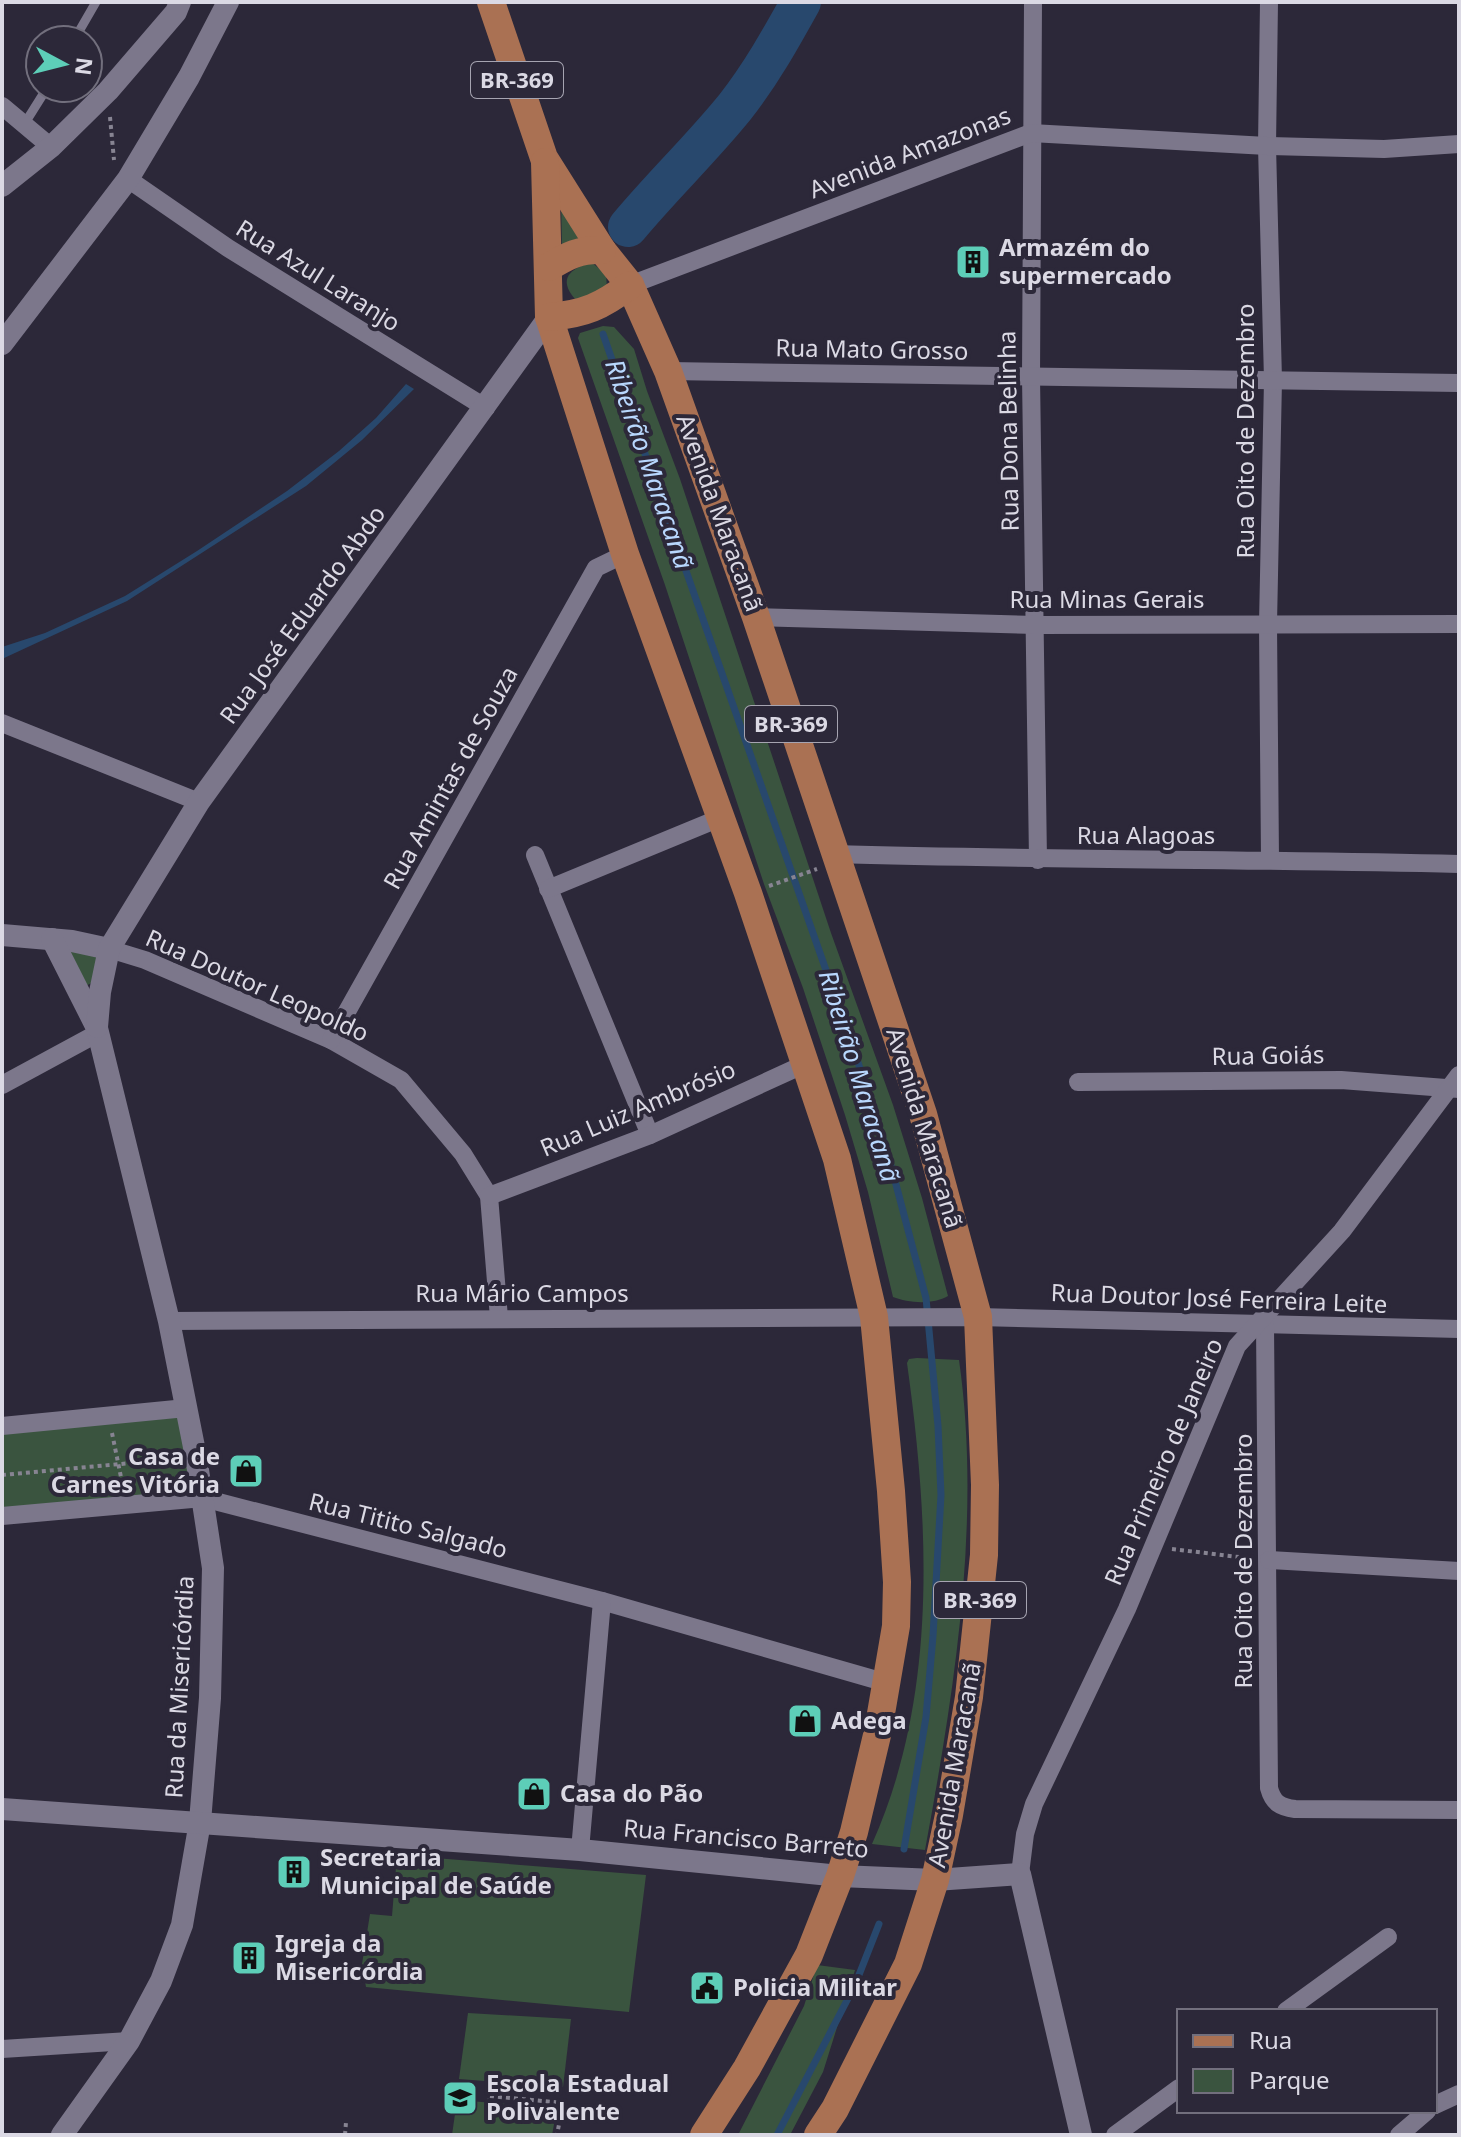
<svg xmlns="http://www.w3.org/2000/svg" width="1461" height="2137" font-family="'Noto Sans',sans-serif">
	<style>
		.green { fill: #3a543f }
		.water { fill: #28486d }
		.lines { fill: none; stroke-linecap: round; stroke-linejoin: round }
		.stream { stroke: #28486d; stroke-width: 7 }
		.river { stroke: #28486d; stroke-width: 40 }
		.path { stroke: #878492; stroke-width: 4; stroke-dasharray: 4 4; stroke-linecap: butt }
		.service { stroke: #7c778b; stroke-width: 9 }
		.minor { stroke: #7c778b; stroke-width: 18 }
		.tertiary { stroke: #7c778b; stroke-width: 22 }
		.primary { stroke: #aa7153; stroke-width: 28 }
		.labels { text-anchor: middle; stroke-width: 8; stroke-linejoin: round; paint-order: stroke }
		.shield { fill: #2c2839; stroke: #a6a4b1; stroke-width: 2 }
		.shield-label { font-size: 22px; font-weight: bold; fill: #dbd9e4 }
		.street-label { font-size: 24px; fill: #dbd9e4; stroke: #2c2839 }
		.poi-label { font-size: 24px; font-weight: bold; fill: #dbd9e4; stroke: #2c2839; text-anchor: start }
		.water-label { font-size: 26px; font-style: italic; fill: #b8d7fd; stroke: #2c2839 }
	</style>
	<rect width="100%" height="100%" fill="#2c2839"/>
	<g class="green">
		<path d="M561 200 581 238 573 240 562 249Z"/>
		<path d="M591 262 606 274 607 288 604 294 575 299C557 278 571 269 591 262Z"/>
		<path d="M603 326 614 327 634 349 647 391 680 479 831 933 893 1105 922 1198 948 1296C933 1305 908 1303 893 1297L868 1192 845 1115 803 988 764 884 665 585 578 338 580 333Z"/>
		<path d="M59 945 101 951 96 981 81 988Z"/>
		<path d="M917 1358 959 1360C982 1520 954 1693 925 1850L872 1844C939 1695 929 1521 907 1363L909 1359Z"/>
		<path d="M181 1417 193 1490 2 1512V1434Z"/>
		<path d="M397 1855 646 1875 629 2012 366 1987 362 1964 370 1914 392 1916Z"/>
		<path d="M817 1965 855 1970 823 2072 790 2135H738L804 2006Z"/>
		<path d="M468 2013 571 2019 563 2087 459 2079Z"/>
		<path d="M457 2100 557 2108 552 2135H452Z"/>
	</g>
	<path class="water" d="M406 384 414 389 362 440 306 486 127 601 2 659V647L45 633 125 596 197 551 287 491 339 451 376 418Z"/>
	<g class="lines">
		<g class="stream">
			<path d="M603 334 854 1050 889 1158 926 1298 938 1426 941 1495 933 1636 926 1717 904 1849"/>
			<path d="M777 2135 855 1985 879 1924"/>
		</g>
		<path class="river" d="M628 227C662 186 701 149 735 107 761 74 781 38 801 2"/>
		<g class="path">
			<path d="M110 117 114 160"/>
			<path d="M769 886 817 869"/>
			<path d="M112 1433 123 1487"/>
			<path d="M2 1475 174 1459"/>
			<path d="M1172 1549 1247 1558"/>
			<path d="M490 2096 563 2103 557 2135"/>
			<path d="M489 2103 491 2082"/>
			<path d="M345 2135 346 2122"/>
		</g>
		<g class="service">
			<path d="M74 40 96 2"/>
			<path d="M25 123 47 88"/>
		</g>
		<g class="minor">
			<path d="M1033 2 1031 377 1038 860"/>
			<path d="M1269 2 1267 146 1273 380 1268 624 1270 860"/>
			<path d="M2 106 51 147"/>
			<path d="M128 179 228 248 486 408"/>
			<path d="M630 285 1031 133 1267 146 1384 149 1459 144"/>
			<path d="M668 371 1459 383"/>
			<path d="M756 617 1037 625 1459 624"/>
			<path d="M2 723 199 802"/>
			<path d="M833 854C1042 860 1250 859 1459 864"/>
			<path d="M535 855 650 1135"/>
			<path d="M548 889 720 818"/>
			<path d="M109 949 145 960 331 1040 401 1080 463 1154 489 1196 499 1318"/>
			<path d="M331 1040 596 568 625 554"/>
			<path d="M1078 1082 1341 1080 1459 1089"/>
			<path d="M2 1085 98 1033"/>
			<path d="M489 1196 650 1135 805 1064"/>
			<path d="M169 1321 978 1317 1459 1329"/>
			<path d="M1265 1325 1269 1788C1273 1803 1280 1807 1295 1809L1459 1810"/>
			<path d="M2 1426 186 1408"/>
			<path d="M2 1516 203 1498 602 1601 887 1683"/>
			<path d="M1269 1560 1459 1571"/>
			<path d="M580 1850 602 1601"/>
			<path d="M1020 1874 1025 1834 1034 1804 1127 1609 1237 1346 1342 1231 1459 1075"/>
			<path d="M1286 2011 1388 1937"/>
			<path d="M2 2049 129 2041"/>
			<path d="M1435 2105 1459 2094"/>
			<path d="M1115 2135 1179 2088"/>
			<path d="M1399 2135 1427 2111"/>
		</g>
		<g class="tertiary">
			<path d="M2 186 51 147 108 91 176 12 180 2"/>
			<path d="M2 344 128 179 189 77 228 2"/>
			<path d="M2 935 72 941 109 949"/>
			<path d="M52 939 97 1028 169 1321 196 1457 213 1568 210 1698 200 1822 182 1925 161 1981 129 2041 62 2135"/>
			<path d="M97 1027 100 992 109 949 199 802 549 317"/>
			<path d="M2 1809 580 1850 840 1876 935 1880 1020 1874 1081 2135"/>
		</g>
		<g class="primary">
			<path d="M491 2 544 158 602 250 630 285 668 371 756 617 923 1114 978 1317 985 1485 984 1555 969 1697 949 1815 935 1880 908 1964 835 2109 818 2135"/>
			<path d="M545 162 549 317 625 554 748 893 837 1159 874 1317 891 1491 897 1582 896 1626 878 1731 854 1832 840 1876 809 1955 747 2068 704 2135"/>
			<path d="M549 267C567 256 580 249 602 250"/>
			<path d="M549 317C585 314 602 306 630 285"/>
		</g>
	</g>
	<defs>
		<symbol id="building-square" viewBox="-11 -11 22 22"><rect x="-9" y="-9" width="18" height="18" rx="4" fill="#5dceb8" stroke="#2c2839"/><path d="M-4-6H4V6H1V3H-1V6H-4ZM-2.5-4.3h1.7v1.8h-1.7ZM.8-4.3h1.7v1.8H.8ZM-2.5-1h1.7V.8h-1.7ZM.8-1h1.7V.8H.8Z" fill="#111"/></symbol>
		<symbol id="shop-square" viewBox="-11 -11 22 22"><rect x="-9" y="-9" width="18" height="18" rx="4" fill="#5dceb8" stroke="#2c2839"/><path d="M-5-2.5h2.3a2.7 3.5 0 0 1 5.4 0H5L5.5 6h-11ZM-1.5-2.5h3a1.5 2.3 0 0 0-3 0Z" fill="#111"/></symbol>
		<symbol id="civic-square" viewBox="-11 -11 22 22"><rect x="-9" y="-9" width="18" height="18" rx="4" fill="#5dceb8" stroke="#2c2839"/><path d="M-.6-6.5H3V-4.5H.6V-3L4-1V1h2V6H-6V1h2V-1L-.6-3ZM-1.2 2.5V6h2.4V2.5Z" fill="#111"/></symbol>
		<symbol id="school-square" viewBox="-11 -11 22 22"><rect x="-9" y="-9" width="18" height="18" rx="4" fill="#5dceb8" stroke="#2c2839"/><path d="M0-5L7-2L0 1L-7-2ZM-4 1L0 2.5L4 1V4Q0 6-4 4Z" fill="#111"/></symbol>
	</defs>
	<g fill-rule="evenodd">
		<use href="#building-square" x="953" y="242" width="40" height="40"/>
		<use href="#shop-square" x="226" y="1451" width="40" height="40"/>
		<use href="#shop-square" x="785" y="1701" width="40" height="40"/>
		<use href="#shop-square" x="514" y="1774" width="40" height="40"/>
		<use href="#building-square" x="274" y="1852" width="40" height="40"/>
		<use href="#building-square" x="229" y="1938" width="40" height="40"/>
		<use href="#civic-square" x="687" y="1968" width="40" height="40"/>
		<use href="#school-square" x="440" y="2078" width="40" height="40"/>
	</g>
	<g class="labels">
		<g class="shield">
			<rect x="471" y="62" width="92" height="36" rx="6"/>
			<rect x="745" y="706" width="92" height="36" rx="6"/>
			<rect x="934" y="1582" width="92" height="36" rx="6"/>
		</g>
		<g class="shield-label">
			<text x="517" y="88">BR-369</text>
			<text x="791" y="732">BR-369</text>
			<text x="980" y="1608">BR-369</text>
		</g>
		<g class="street-label">
			<text transform="translate(910 153) rotate(-21)" y="8">Avenida Amazonas</text>
			<text transform="translate(318 276) rotate(32)" y="8">Rua Azul Laranjo</text>
			<text transform="translate(872 350) rotate(1)" y="8">Rua Mato Grosso</text>
			<text transform="translate(1009 431) rotate(-91)" y="8">Rua Dona Belinha</text>
			<text transform="translate(1246 431) rotate(-90)" y="8">Rua Oito de Dezembro</text>
			<text transform="translate(719 513) rotate(70)" y="8">Avenida Maracanã</text>
			<text x="1107" y="608">Rua Minas Gerais</text>
			<text transform="translate(303 615) rotate(-54)" y="8">Rua José Eduardo Abdo</text>
			<text transform="translate(451 778) rotate(-61)" y="8">Rua Amintas de Souza</text>
			<text x="1146" y="844">Rua Alagoas</text>
			<text transform="translate(257 986) rotate(24)" y="8">Rua Doutor Leopoldo</text>
			<text transform="translate(1268 1056) rotate(-1)" y="8">Rua Goiás</text>
			<text transform="translate(638 1109) rotate(-23)" y="8">Rua Luiz Ambrósio</text>
			<text transform="translate(924 1128) rotate(73)" y="8">Avenida Maracanã</text>
			<text x="522" y="1302">Rua Mário Campos</text>
			<text transform="translate(1219 1299) rotate(2)" y="8">Rua Doutor José Ferreira Leite</text>
			<text transform="translate(1164 1462) rotate(-67)" y="8">Rua Primeiro de Janeiro</text>
			<text transform="translate(408 1526) rotate(14)" y="8">Rua Titito Salgado</text>
			<text transform="translate(1244 1561) rotate(-90)" y="8">Rua Oito de Dezembro</text>
			<text transform="translate(180 1687) rotate(-87)" y="8">Rua da Misericórdia</text>
			<text transform="translate(955 1765) rotate(-80)" y="8">Avenida Maracanã</text>
			<text transform="translate(746 1839) rotate(5)" y="8">Rua Francisco Barreto</text>
		</g>
		<g class="poi-label">
			<text x="999" y="256">Armazém do<tspan x="999" dy="28">supermercado</tspan></text>
			<text x="220" y="1465" text-anchor="end">Casa de<tspan x="220" dy="28">Carnes Vitória</tspan></text>
			<text x="831" y="1729">Adega</text>
			<text x="560" y="1802">Casa do Pão</text>
			<text x="320" y="1866">Secretaria<tspan x="320" dy="28">Municipal de Saúde</tspan></text>
			<text x="275" y="1952">Igreja da<tspan x="275" dy="28">Misericórdia</tspan></text>
			<text x="733" y="1996">Policia Militar</text>
			<text x="486" y="2092">Escola Estadual<tspan x="486" dy="28">Polivalente</tspan></text>
		</g>
		<g class="water-label">
			<text transform="translate(649 464) rotate(71)" y="9">Ribeirão Maracanã</text>
			<text transform="translate(859 1076) rotate(73)" y="9">Ribeirão Maracanã</text>
		</g>
	</g>
	<rect width="1461" height="2137" fill="none" stroke="#dbd9e4" stroke-width="8"/>
	<rect x="1177" y="2009" width="260" height="104" fill="#2c2839" stroke="#726f7d" stroke-width="2"/>
	<rect x="1193" y="2035" width="40" height="12" fill="#aa7153" stroke="#726f7d" stroke-width="2"/>
	<text x="1249" y="2049" font-size="24" fill="#dbd9e4">Rua</text>
	<rect x="1193" y="2069" width="40" height="24" fill="#3a543f" stroke="#726f7d" stroke-width="2"/>
	<text x="1249" y="2089" font-size="24" fill="#dbd9e4">Parque</text>
	<g transform="translate(64 64) rotate(97)"><circle r="38" fill="#2c2839" stroke="#726f7d" stroke-width="2"/>
	<path d="M0-6L14 30L0 20L-14 30Z" fill="#5dceb8"/>
	<text y="-12" font-size="22" font-weight="bold" text-anchor="middle" fill="#dbd9e4">N</text>
	</g>
</svg>
